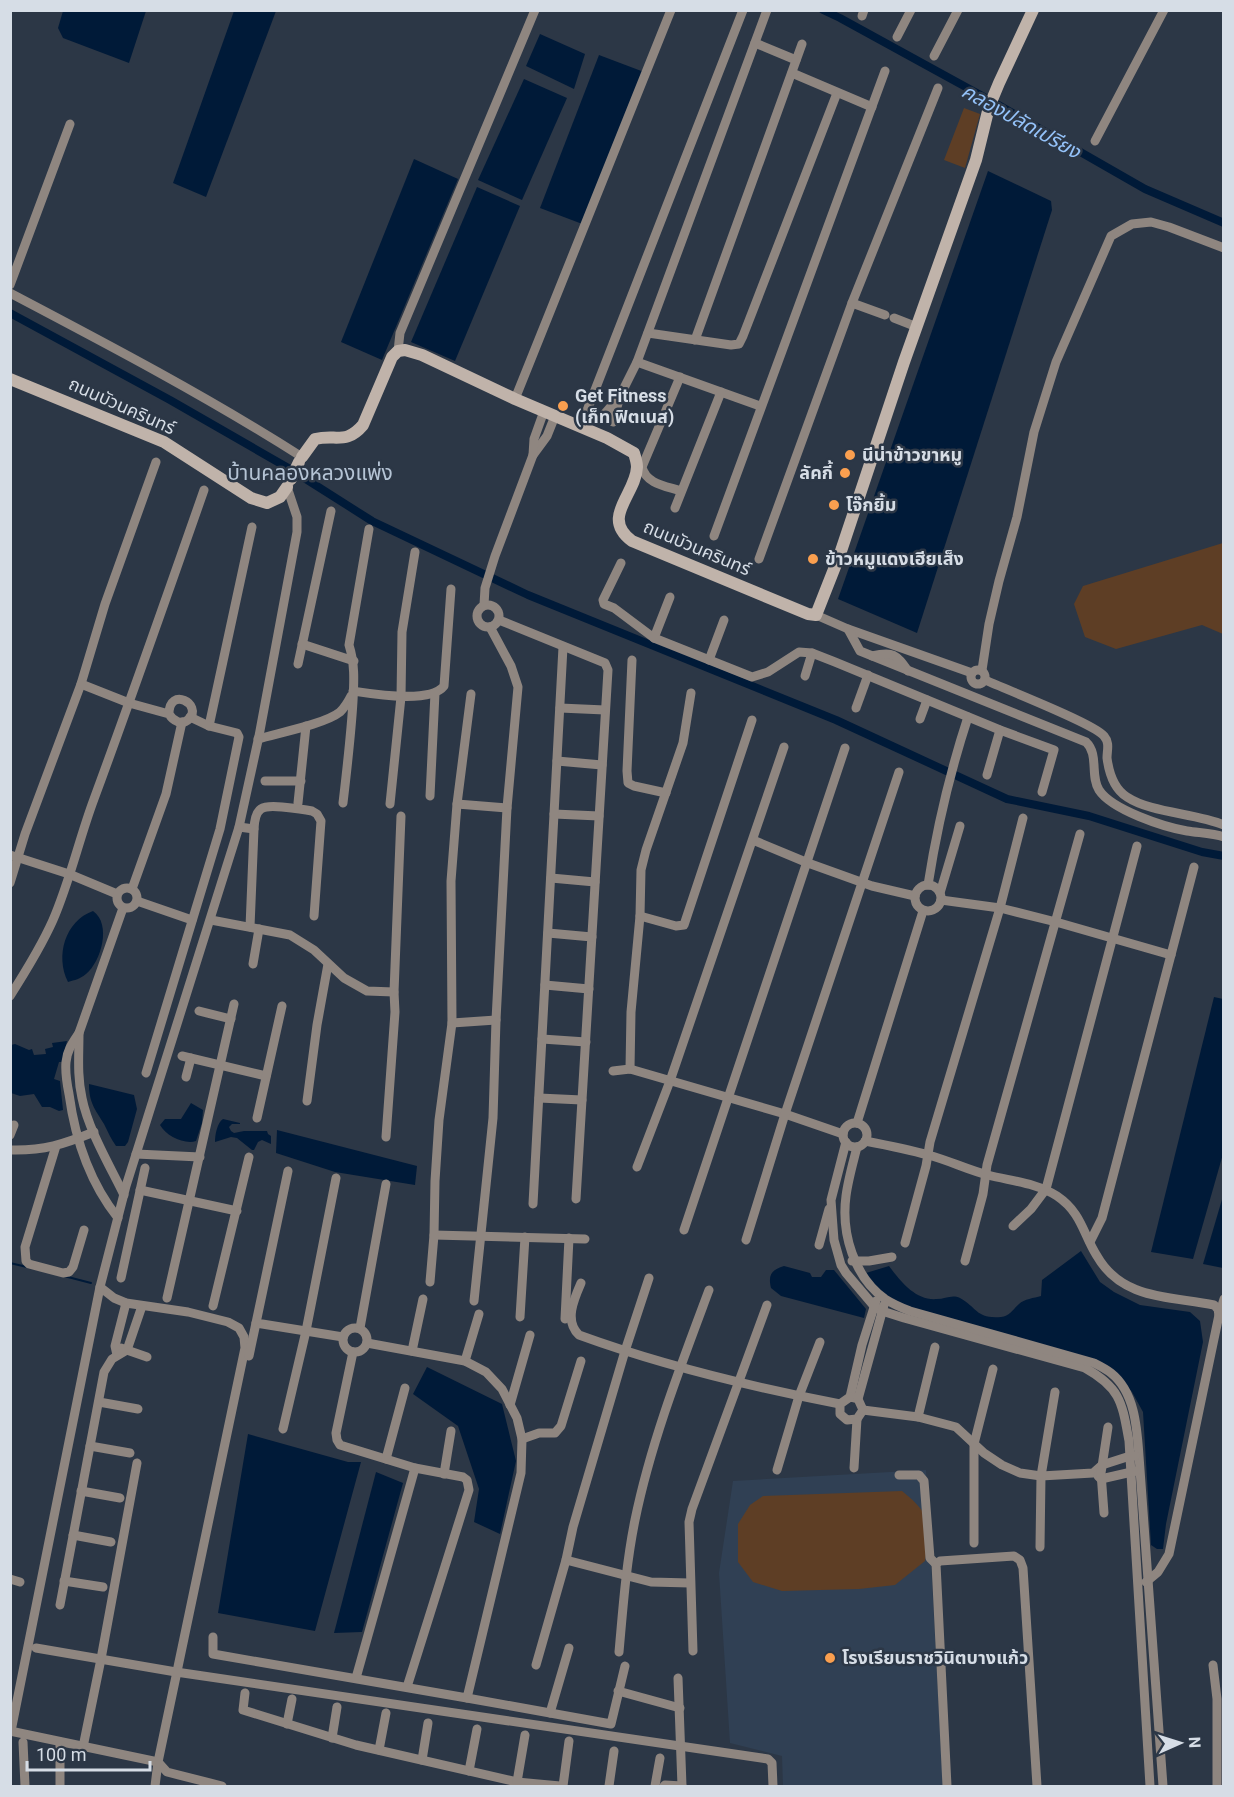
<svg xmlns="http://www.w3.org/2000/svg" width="1234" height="1797" font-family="Roboto,'Noto Sans Thai',sans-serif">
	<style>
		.built { fill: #304054 }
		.green { fill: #5e3e25 }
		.water { fill: #001a38 }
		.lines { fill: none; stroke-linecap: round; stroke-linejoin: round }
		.stream { stroke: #001a38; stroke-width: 2 }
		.canal { stroke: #001a38; stroke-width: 8 }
		.street { stroke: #8f8680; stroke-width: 9 }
		.secondary { stroke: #c0b3aa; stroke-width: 12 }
		.poi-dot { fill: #fa9f4f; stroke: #2c3746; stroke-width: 2 }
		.labels { text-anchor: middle; stroke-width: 5; stroke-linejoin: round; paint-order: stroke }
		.poi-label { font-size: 18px; font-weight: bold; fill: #d6dde6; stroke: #2c3746; text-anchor: start }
		.street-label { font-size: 18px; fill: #d6dde6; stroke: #2c3746 }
		.water-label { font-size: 20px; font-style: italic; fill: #94c2f9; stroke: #2c3746 }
		.quarter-label { font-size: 21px; fill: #b5c4d5; stroke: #2c3746 }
	</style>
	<rect width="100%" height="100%" fill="#2c3746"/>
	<path class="built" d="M926 1470 943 1786H783L782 1756 730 1743 719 1573 733 1481Z"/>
	<g class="green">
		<path d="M964 108 980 114 965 168 944 160Z"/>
		<path d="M1223 543V634L1202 625 1116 649 1085 637 1074 604 1083 586Z"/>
		<path d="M902 1491C932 1515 931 1525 925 1561L895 1585 859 1589 782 1591 753 1582 738 1562V1524L750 1505 763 1496Z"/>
	</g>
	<g class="water">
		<path d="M63 11H146L129 63 63 38 58 28Z"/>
		<path d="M234 11H276L206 197 173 183Z"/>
		<path d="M540 34 585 54 574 89 526 66Z"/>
		<path d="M599 55 644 72 585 225 540 208Z"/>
		<path d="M524 79 567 98 522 200 478 180Z"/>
		<path d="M414 159 458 179 382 360 341 342Z"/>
		<path d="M988 171 1051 201 1052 210 917 633 838 599Z"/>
		<path d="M477 187 520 206 455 361 411 342Z"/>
		<path d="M93 911C112 924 101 962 86 974 80 979 75 980 68 982 55 956 65 921 93 911Z"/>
		<path d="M1214 997 1223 999V1154L1193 1259 1151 1252Z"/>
		<path d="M67 1041 62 1062H59L54 1079 60 1081 63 1110 59 1111 50 1107H42L34 1094 20 1096 11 1093V1045L15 1044 29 1050 32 1049 34 1055 46 1054 45 1049 53 1047 52 1043Z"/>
		<path d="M89 1084 134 1095 137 1109 128 1142 125 1146H116C111 1139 108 1132 104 1124 95 1109 89 1103 89 1084Z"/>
		<path d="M191 1103 203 1110 202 1123 196 1141C185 1145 166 1136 160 1125L165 1119H181Z"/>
		<path d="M223 1119 240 1123V1124H232L229 1127 231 1131 234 1133 244 1131H267L268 1134 271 1136V1144L262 1140 258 1142 254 1150H252L237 1138 231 1137 215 1142C215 1135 217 1123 223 1119Z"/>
		<path d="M277 1130 417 1166 415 1185 335 1172 276 1153Z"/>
		<path d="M1223 1196V1268L1203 1264Z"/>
		<path d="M1081 1251 1100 1282 1114 1292 1140 1305 1190 1312 1200 1321 1203 1342 1166 1524 1163 1549H1157L1151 1545 1143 1412 1132 1392 1117 1374 907 1309 873 1287 866 1273 889 1266C901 1282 916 1301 937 1299 945 1299 952 1294 960 1298 978 1308 976 1319 1001 1317 1010 1316 1012 1310 1019 1304 1024 1299 1034 1298 1041 1296L1042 1280Z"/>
		<path d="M784 1266 810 1273 812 1277H821L826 1270H834L866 1309 864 1318 781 1296 771 1288C768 1275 771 1270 784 1266Z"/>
		<path d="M427 1367 502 1404 516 1461 500 1534 474 1522 479 1489 458 1426 413 1394Z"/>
		<path d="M248 1434 348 1462H361L315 1631 218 1613Z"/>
		<path d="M376 1472 403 1483 362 1632 334 1633Z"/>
	</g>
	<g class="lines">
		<g class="stream">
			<path d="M10 1263 27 1267"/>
			<path d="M64 1276 91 1283"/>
		</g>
		<g class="canal">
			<path d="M823 10 840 18 995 103 1145 189 1224 223"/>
			<path d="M10 313 170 400 290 469 372 521 528 595 836 720 1007 799 1089 816 1202 852 1224 856"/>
		</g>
		<g class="street">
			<path d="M862 16 864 10"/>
			<path d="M897 37 911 10"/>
			<path d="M755 43 796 60"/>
			<path d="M934 56 958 10"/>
			<path d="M792 73 872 107"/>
			<path d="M1095 141 1164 10"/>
			<path d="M10 285 70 124"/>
			<path d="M10 293C109 345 208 397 302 457L301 460"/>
			<path d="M852 303 885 315"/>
			<path d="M894 318 917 327"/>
			<path d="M648 333 731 345 739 344 743 336 837 93"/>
			<path d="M695 340 802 44"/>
			<path d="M398 351 400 333 535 10"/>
			<path d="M637 362 760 406"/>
			<path d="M680 377 642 467C646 484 666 486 681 491"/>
			<path d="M515 399 671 10"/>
			<path d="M601 418 620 396 637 362 767 10"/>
			<path d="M613 422 620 396"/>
			<path d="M581 426 743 10"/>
			<path d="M533 455 547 436 555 416"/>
			<path d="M675 508 721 392"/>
			<path d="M714 536 885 71"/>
			<path d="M759 559 852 303 938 88"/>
			<path d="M621 563 603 600 604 604 614 608 654 638 752 677 768 672 799 652 812 653 835 662 1000 730 1054 750 1042 792"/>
			<circle cx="488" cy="616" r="11"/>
			<path d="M484 605 485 588 495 556 533 455 534 439 544 411"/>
			<path d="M816 615 848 629 972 673"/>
			<path d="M499 620 605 663 608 670 576 1199"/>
			<path d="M848 629 860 651 1086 742C1099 754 1090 776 1099 790 1112 810 1164 827 1187 831 1199 833 1212 833 1224 837"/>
			<path d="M654 638 670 597"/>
			<path d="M302 644 354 661"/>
			<path d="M872 656C893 651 896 654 908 671"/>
			<path d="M632 660 627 771 628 783 634 786 666 793"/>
			<path d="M709 660 724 620"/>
			<path d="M298 664 331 511"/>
			<circle cx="978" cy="677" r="7"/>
			<path d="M982 670 989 624 999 581 1017 517 1034 432 1056 362 1111 236 1132 224 1151 222 1169 227 1224 248"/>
			<path d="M805 676 812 653"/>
			<path d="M985 680C1005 689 1095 724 1104 736 1110 743 1107 750 1107 758 1109 773 1114 789 1127 797 1151 813 1195 813 1224 825"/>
			<path d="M81 684 129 703 169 714C173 721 182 726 189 719 203 704 169 686 169 714"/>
			<path d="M353 691C373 694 430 704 444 686L451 589"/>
			<path d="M560 708 605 710"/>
			<path d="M856 708 868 675"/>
			<path d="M920 719 927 700"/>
			<path d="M209 726 252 527"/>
			<path d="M258 739C278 733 325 724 340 712 345 707 348 702 351 696"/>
			<path d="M557 761 602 765"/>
			<path d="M987 775 1000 730"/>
			<path d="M265 781H301"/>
			<path d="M430 796 435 693"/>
			<path d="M298 803 306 726"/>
			<path d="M343 803C347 769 351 735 353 701 354 681 355 664 349 645L369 529"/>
			<path d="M390 804 401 697 402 632 415 552"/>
			<path d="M457 804 507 808"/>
			<path d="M554 814 599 816"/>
			<path d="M239 827 254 829C255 807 262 805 282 807 292 808 302 809 312 811L317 814 321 821 314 916"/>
			<path d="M753 840 808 863 872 886 915 896"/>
			<path d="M10 855 69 874 117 894"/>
			<path d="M551 878 595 882"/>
			<path d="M10 883 25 834 81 684 105 604 156 462"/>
			<path d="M928 885C937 827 950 772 968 717"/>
			<circle cx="928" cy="898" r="13"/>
			<circle cx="127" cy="898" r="10"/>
			<path d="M132 889 166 794 182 722"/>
			<path d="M940 893 960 826"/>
			<path d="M941 900 1000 908 1056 922 1171 955"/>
			<path d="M137 901 192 920"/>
			<path d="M640 916 676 926 684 925 752 720"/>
			<path d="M211 920 290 935 314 950 344 978 367 991 394 992"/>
			<path d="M250 927 254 829"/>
			<path d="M548 933 592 937"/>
			<path d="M253 964 259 929"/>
			<path d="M545 985 589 989"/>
			<path d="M10 996C26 971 41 947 53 920 70 881 79 839 94 799 132 696 168 593 204 490"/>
			<path d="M199 1011 231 1019"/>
			<path d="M452 1023 496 1020"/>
			<path d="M79 1033C79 1055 77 1076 82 1098 88 1129 110 1166 124 1195"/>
			<path d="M542 1039 586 1042"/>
			<path d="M182 1056 266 1076"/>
			<path d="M630 1069 631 1012 640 916 641 870 646 850 683 743 691 693"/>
			<path d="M613 1071 630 1069 785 1114 843 1134"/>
			<path d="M146 1073 220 829 239 737 237 733 209 726 190 717"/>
			<path d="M186 1077 191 1058"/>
			<path d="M539 1098 582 1100"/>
			<path d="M307 1101 317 1025 328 964"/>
			<path d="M257 1118 282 1006"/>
			<path d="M857 1123 923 911"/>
			<circle cx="855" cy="1135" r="12"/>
			<path d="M10 1135 14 1125"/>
			<path d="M386 1137 395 1012 394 992 401 816"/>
			<path d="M865 1141C886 1145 907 1149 928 1155 948 1160 968 1170 988 1175 1011 1181 1037 1183 1057 1196 1082 1213 1083 1234 1097 1256 1122 1300 1170 1296 1214 1305L1218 1309 1219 1315"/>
			<path d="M846 1142 831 1200 834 1240 841 1265 846 1273 874 1306 882 1311 904 1318 1085 1368C1121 1388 1122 1403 1129 1441L1150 1786"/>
			<path d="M56 1146 25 1247 26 1261 29 1264 63 1273 69 1272 73 1267 84 1230"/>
			<path d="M857 1147C853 1163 848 1180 846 1196 841 1233 854 1277 885 1299 893 1304 902 1308 910 1311L1094 1363C1100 1366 1106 1369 1111 1373 1135 1392 1137 1428 1139 1456L1163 1786"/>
			<path d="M10 1150C44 1151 64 1144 94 1132"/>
			<path d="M136 1154 200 1157"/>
			<path d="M637 1167 670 1081 784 747"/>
			<path d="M288 1171 256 1323 343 1337"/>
			<path d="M140 1190 237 1211"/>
			<path d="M533 1204 563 647"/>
			<path d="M118 1218C90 1183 75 1138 69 1094 67 1084 65 1073 66 1062 67 1050 73 1042 79 1033L123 908"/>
			<path d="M1013 1226 1031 1209 1046 1189 1137 846"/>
			<path d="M684 1230 845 748"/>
			<path d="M434 1235 585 1239"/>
			<path d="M746 1240 785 1114 899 772"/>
			<path d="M1090 1242 1102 1218 1194 867"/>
			<path d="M905 1243 926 1166 930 1142 1000 908 1023 818"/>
			<path d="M819 1245 829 1209"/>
			<path d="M852 1261H869L892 1257"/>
			<path d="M965 1261 983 1194 987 1165 1080 834"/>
			<path d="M121 1278 145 1168"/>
			<path d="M430 1282 434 1235 435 1181 439 1120 452 1023 451 881 457 804 471 694"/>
			<path d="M581 1283C574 1299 564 1321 579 1335 664 1366 752 1387 840 1404"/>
			<path d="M100 1287 114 1298 126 1303 188 1312 228 1322 239 1328 244 1337 245 1348 158 1762 155 1786"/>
			<path d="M167 1298 234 1004"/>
			<path d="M474 1301 493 1118 496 1020 507 808 518 687 511 666 490 627"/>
			<path d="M213 1306 249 1157"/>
			<path d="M520 1317 525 1237"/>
			<path d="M565 1319 569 1238"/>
			<circle cx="355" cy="1340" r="12"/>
			<path d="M360 1328 386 1184"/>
			<path d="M121 1348 147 1357"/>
			<path d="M412 1351 423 1299"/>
			<path d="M353 1352 336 1433 337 1440 340 1445 415 1468 463 1477 467 1480 469 1490 407 1687"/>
			<path d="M117 1355 115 1346 126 1303"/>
			<path d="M249 1356 256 1323"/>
			<path d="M465 1361 479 1314"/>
			<path d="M850 1397 862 1345 876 1301"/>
			<path d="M850 1397 858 1399 863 1410 857 1419 847 1420 840 1414V1404Z"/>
			<path d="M858 1399 884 1305"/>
			<path d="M99 1402 138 1409"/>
			<path d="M510 1405 530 1335"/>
			<path d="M863 1410 918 1417 956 1427 984 1453 1002 1465 1020 1473 1041 1476 1093 1473 1102 1465 1130 1456H1135"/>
			<path d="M918 1417 935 1347"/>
			<path d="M283 1429 306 1331 336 1178"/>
			<path d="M522 1439 539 1433H555L561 1426 581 1361"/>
			<path d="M90 1446 130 1453"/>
			<path d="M386 1459 405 1388"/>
			<path d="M854 1468 857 1419"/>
			<path d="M777 1470 799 1396 820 1342"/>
			<path d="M444 1474 451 1431"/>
			<path d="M899 1475H919L924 1481 930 1558 936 1564"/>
			<path d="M1098 1476 1101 1479 1136 1471"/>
			<path d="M81 1491 120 1498"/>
			<path d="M1104 1513 1101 1473 1108 1427"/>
			<path d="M73 1535 111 1542"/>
			<path d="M974 1543V1444L993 1369"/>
			<path d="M1040 1547 1041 1476 1055 1392"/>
			<path d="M566 1560 651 1582 690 1583"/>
			<path d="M10 1579 20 1582"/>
			<path d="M64 1581 103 1587"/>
			<path d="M1146 1582 1158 1572 1169 1554 1219 1315 1224 1299"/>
			<path d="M60 1605 104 1372 112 1359 127 1350 142 1306"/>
			<path d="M213 1637V1654L467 1698 521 1473 522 1439 517 1418 502 1389 486 1372 465 1361 367 1343"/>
			<path d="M36 1648 176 1672 768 1759 772 1763 773 1786"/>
			<path d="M693 1651 689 1522 692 1509 767 1305"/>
			<path d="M619 1652C623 1608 626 1564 635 1520 651 1442 681 1365 709 1290"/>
			<path d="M536 1665 566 1560 573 1527 625 1351 649 1278"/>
			<path d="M1213 1665 1217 1699V1786"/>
			<path d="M356 1678 415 1468"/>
			<path d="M678 1678 682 1786"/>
			<path d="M618 1691 680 1708"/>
			<path d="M245 1693 243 1710 356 1745 517 1782 560 1786"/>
			<path d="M467 1698 611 1724 625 1666"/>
			<path d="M550 1713 569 1648"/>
			<path d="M287 1724 292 1699"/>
			<path d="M10 1731 158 1762 167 1772 222 1786"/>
			<path d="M11 1731 100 1287 126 1186 239 827 259 736 297 532V517L287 487 289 484"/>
			<path d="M332 1738 337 1707"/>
			<path d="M23 1742 25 1786"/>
			<path d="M60 1742V1786"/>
			<path d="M83 1747 101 1659 137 1463"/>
			<path d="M379 1750 386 1713"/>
			<path d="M422 1760 428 1723"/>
			<path d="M469 1771 477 1729"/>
			<path d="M517 1782 525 1735"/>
			<path d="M563 1786 569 1741"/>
			<path d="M609 1786 614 1751"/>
			<path d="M655 1786 660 1758"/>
			<path d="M664 1786 665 1785 682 1786"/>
			<path d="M947 1786 936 1564 940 1561 1014 1556 1020 1560 1023 1568 1037 1786"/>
		</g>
		<g class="secondary">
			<path d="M10 379 164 442 251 498 267 503 280 497 287 487"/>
			<path d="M302 457 315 439C336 434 346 445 363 425L392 357 398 351 405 350 422 355 515 399 607 438 634 453C635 457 637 462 637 467 636 495 600 517 632 541L808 614 816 615 840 554 904 362 976 160 989 107 999 83 1033 10"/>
			<path d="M291 479 299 462"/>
		</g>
	</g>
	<g class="poi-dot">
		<circle cx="563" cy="406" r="6"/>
		<circle cx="850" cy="455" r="6"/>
		<circle cx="845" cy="473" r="6"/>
		<circle cx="834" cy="505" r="6"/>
		<circle cx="813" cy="559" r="6"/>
		<circle cx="830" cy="1658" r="6"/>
	</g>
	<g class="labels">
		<g class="poi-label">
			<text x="575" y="402">Get Fitness<tspan x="575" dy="21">(เก็ท ฟิตเนส)</tspan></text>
			<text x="862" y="461">นีน่าข้าวขาหมู</text>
			<text x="833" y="479" text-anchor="end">ลัคกี้</text>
			<text x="846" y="511">โจ๊กยิ้ม</text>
			<text x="825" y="565">ข้าวหมูแดงเฮียเส็ง</text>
			<text x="842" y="1664">โรงเรียนราชวินิตบางแก้ว</text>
		</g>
		<g class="street-label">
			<text transform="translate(122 406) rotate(24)" y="6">ถนนบัวนครินทร์</text>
			<text transform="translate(697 548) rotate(23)" y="6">ถนนบัวนครินทร์</text>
		</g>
		<g class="water-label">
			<text transform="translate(1021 121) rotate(29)" y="7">คลองปลัดเปรียง</text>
		</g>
		<g class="quarter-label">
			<text x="310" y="480">บ้านคลองหลวงแพ่ง</text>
		</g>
	</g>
	<rect width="1234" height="1797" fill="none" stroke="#d6dde6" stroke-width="24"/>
	<g transform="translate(1180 1743) rotate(87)" stroke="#2c3746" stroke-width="4.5" paint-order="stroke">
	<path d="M0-4.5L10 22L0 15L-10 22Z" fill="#d6dde6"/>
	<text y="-9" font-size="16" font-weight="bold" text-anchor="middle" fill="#d6dde6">N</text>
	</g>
	<path d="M27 1761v9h123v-9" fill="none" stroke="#d6dde6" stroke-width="3"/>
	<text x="36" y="1761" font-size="18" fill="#d6dde6" stroke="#2c3746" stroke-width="4.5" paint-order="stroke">100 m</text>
</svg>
